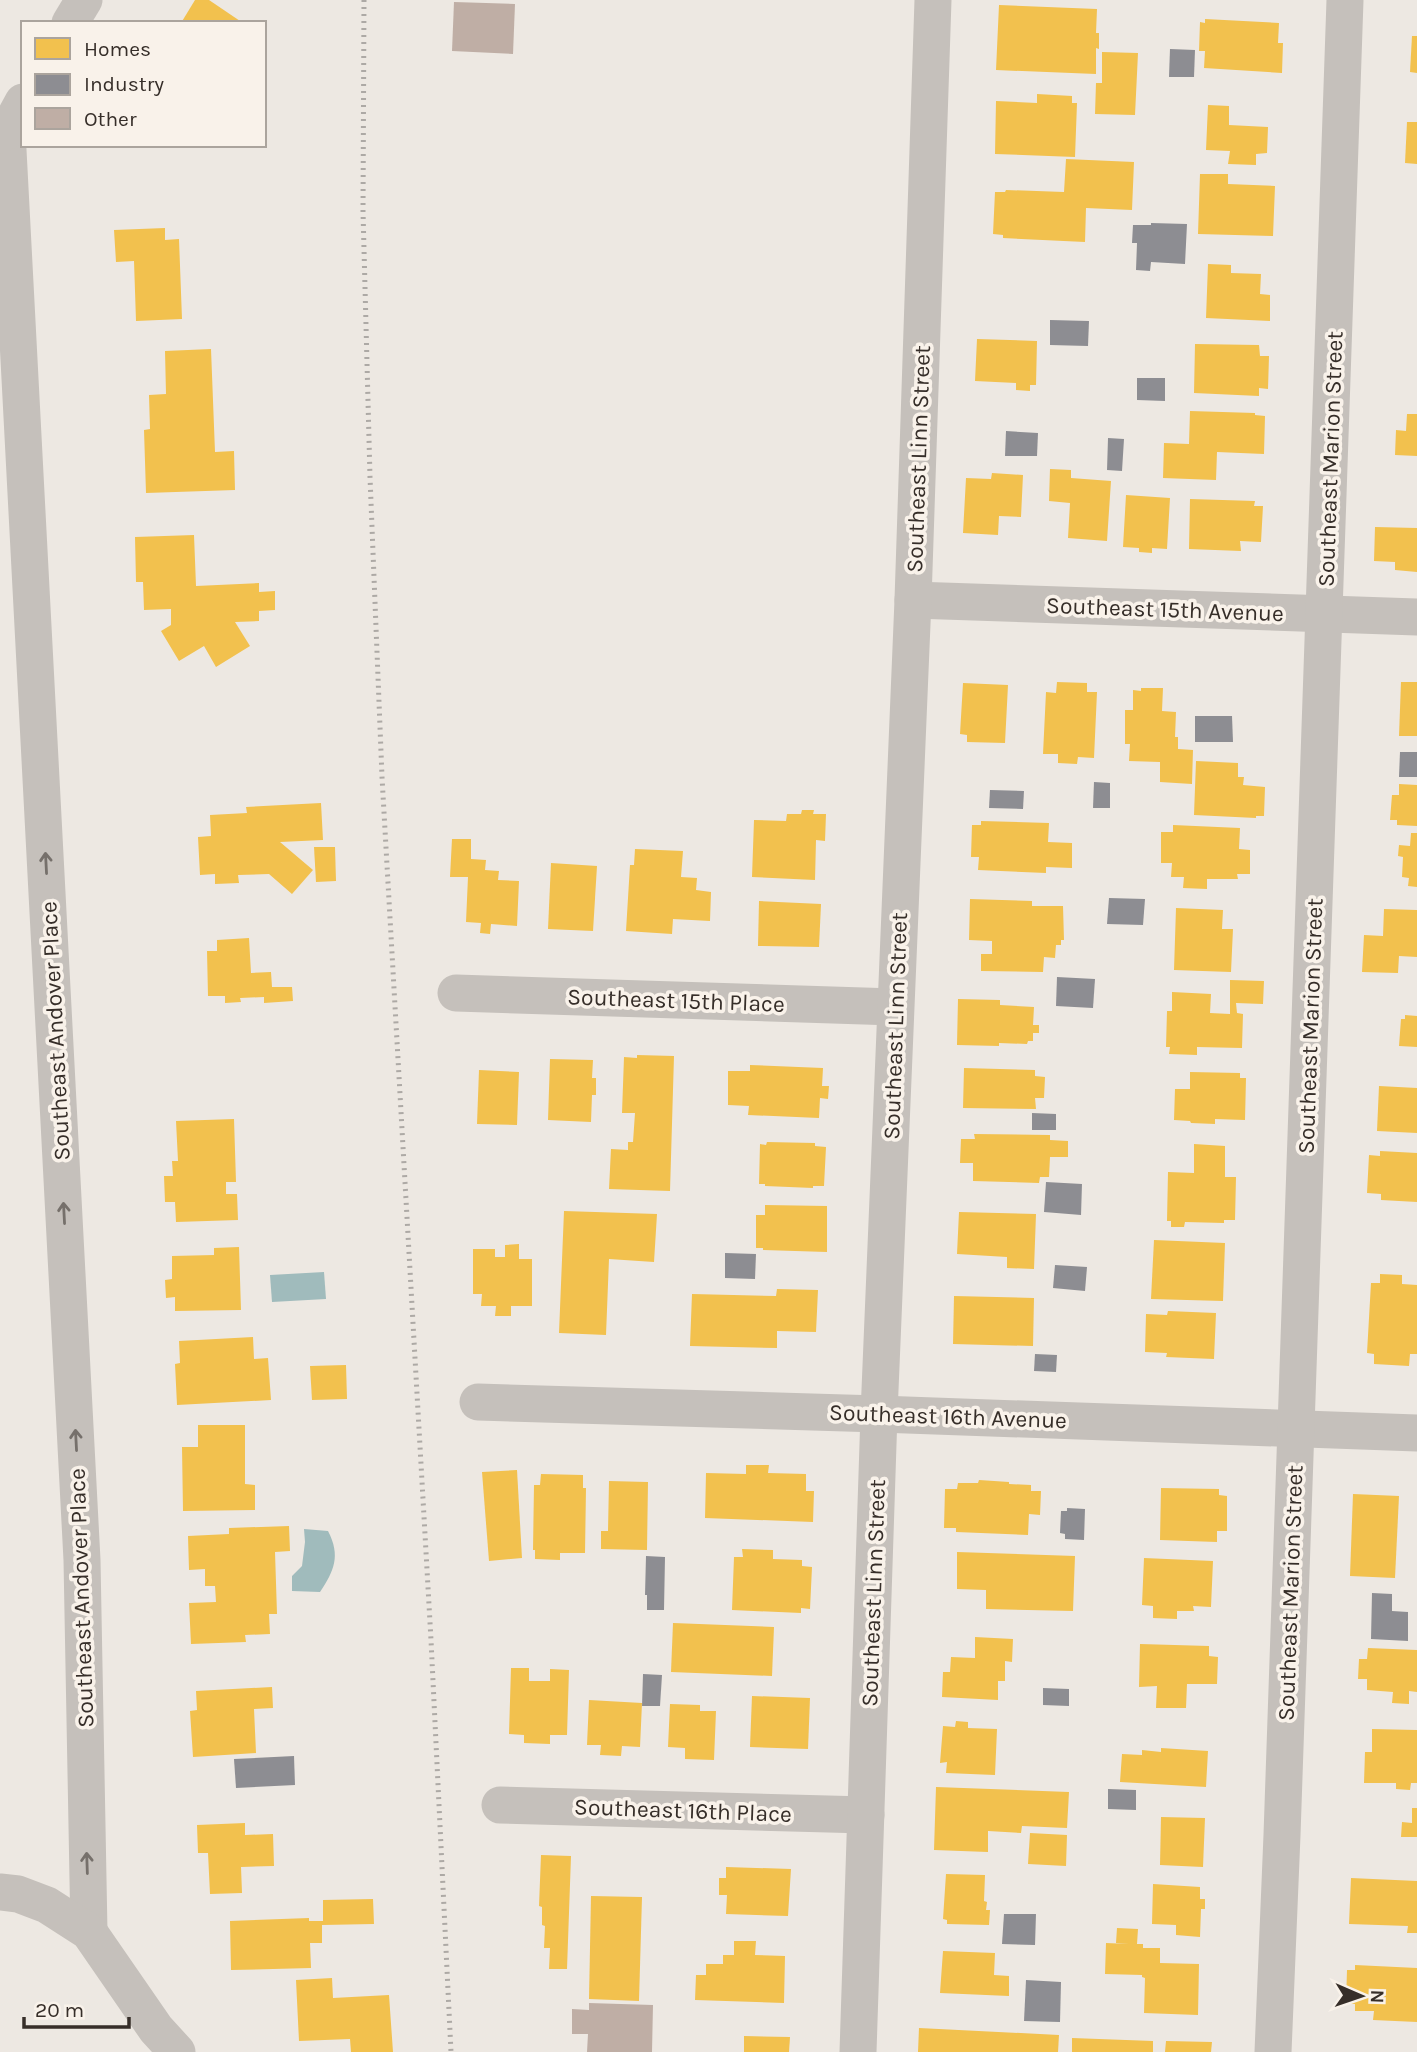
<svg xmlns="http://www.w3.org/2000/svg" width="1417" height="2052" font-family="Karla,sans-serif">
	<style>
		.water { fill: #a0bbbc }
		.homes { fill: #f2c14e }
		.industry { fill: #8d8d92 }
		.building { fill: #bfaea5 }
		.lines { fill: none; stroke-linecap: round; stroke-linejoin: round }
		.street { stroke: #c5c0bb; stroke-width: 37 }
		.rail { stroke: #ada9a5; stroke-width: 5; stroke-dasharray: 2 5; stroke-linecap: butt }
		.oneway { stroke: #76706b }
		.labels { text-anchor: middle; stroke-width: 7; stroke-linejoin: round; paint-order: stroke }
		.street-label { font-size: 23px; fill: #362e29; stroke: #f9f2ea }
	</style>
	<rect width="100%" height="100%" fill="#ede8e2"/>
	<g class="water">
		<path d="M324 1272 326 1299 272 1302 270 1275Z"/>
		<path d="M304 1529 328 1531C341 1556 334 1571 320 1592L292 1591V1576L302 1566 305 1542Z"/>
	</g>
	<g class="homes">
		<path d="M195 0H209L243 23H181Z"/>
		<path d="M999 5 1097 9 1096 33H1099V49L1096 48V74L996 70Z"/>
		<path d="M1205 19 1279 23 1278 43H1283L1282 73 1204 68 1205 51H1199L1200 22 1205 23Z"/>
		<path d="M1412 36H1417V73L1410 72Z"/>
		<path d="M1102 52 1138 53 1135 115 1095 114 1096 83H1102Z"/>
		<path d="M1037 94 1072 96V103H1077L1075 157 995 154 996 101 1037 103Z"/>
		<path d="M1208 105 1229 106V125L1268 127 1267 153 1256 154V165L1228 164 1230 151 1206 150Z"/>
		<path d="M1407 122H1417V164L1405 163Z"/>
		<path d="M1066 159 1134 162 1132 210 1086 208 1085 242 1003 238V235L993 234 995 192H1005L1006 190 1064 192Z"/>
		<path d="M1200 174H1228V184L1275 186 1273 236 1198 234Z"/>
		<path d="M165 228V240L179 239 182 319 136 321 134 261 116 262 114 230Z"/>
		<path d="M1208 264 1231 265V273L1261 274 1260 294 1270 295V321L1206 318Z"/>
		<path d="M977 339 1037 341 1036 385H1030V391L1016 390V383L975 381Z"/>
		<path d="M1195 344 1259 345 1260 356H1269L1268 389 1259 388V396L1194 393Z"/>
		<path d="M211 349 215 452 234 451 235 490 146 493 144 430 150 429 149 395 166 394 165 351Z"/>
		<path d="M1190 411 1255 413V415L1265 416 1264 454 1217 452 1216 480 1163 478 1164 443 1189 444Z"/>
		<path d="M1407 414H1417V456L1395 455 1396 430 1406 431Z"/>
		<path d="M1050 469 1071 470V478L1111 481 1107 541 1068 538 1070 503 1049 501Z"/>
		<path d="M992 473 1023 475 1021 517 999 516 998 535 963 533 966 478 991 479Z"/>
		<path d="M1126 495 1170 498 1167 549 1152 548V553L1139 552V548L1123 547Z"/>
		<path d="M1190 499 1255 501 1254 506H1263L1261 542 1240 541 1241 551 1189 549Z"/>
		<path d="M1375 527 1417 528V572L1395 570V562L1374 561Z"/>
		<path d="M194 535 196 586 259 583V592L275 591V610L259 611V621L235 622 250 646 216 667 204 646 179 661 161 631 171 625V609L144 610 143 582H136L135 537Z"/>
		<path d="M1057 682 1087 683V692H1097L1094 758 1078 757 1077 764 1058 763V754H1043L1046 692 1056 693Z"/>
		<path d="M1401 682H1417V736H1399Z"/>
		<path d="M963 683 1008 685 1005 743 967 742V735L960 734Z"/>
		<path d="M1141 688H1163L1162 711 1176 712 1175 737H1178V749L1193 750 1192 784 1160 782V762L1129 761 1130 744H1125V710H1133V690L1141 691Z"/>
		<path d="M1196 761 1238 763V777H1244L1243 785 1265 787 1264 816H1256V818L1194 815Z"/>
		<path d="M1399 784 1417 785V826L1397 825V820H1390L1392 795H1399Z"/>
		<path d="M321 803 323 840 280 842 313 870 292 894 269 874 238 875 239 883 215 884V874L200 875 198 837 211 836 210 815 247 813 246 807Z"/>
		<path d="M802 810H814L813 814H826L825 841 816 840 815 880 752 877 754 820 786 821 787 814H801Z"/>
		<path d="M981 821 1049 823 1048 842 1072 843V868L1046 867V873L978 870 979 857H971L972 825H981Z"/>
		<path d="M1173 825 1240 828 1239 849 1250 850V874H1237L1238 879H1207V889L1183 888 1184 877H1171L1172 863H1161V832H1173Z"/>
		<path d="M1411 833H1417V887L1408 886 1409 878 1402 877 1403 857 1398 856 1399 845 1410 846Z"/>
		<path d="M452 839H471V859L486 860 485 870 499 871 498 880 519 881 517 926 491 924 490 934 480 933 481 923 466 922 468 877H450Z"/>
		<path d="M314 847H335L336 881 316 882Z"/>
		<path d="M635 849 683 851 681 877 697 878 696 890 711 892 710 921 673 919 672 934 626 931 630 865H634Z"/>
		<path d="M551 863 597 866 593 931 548 929Z"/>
		<path d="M970 899 1032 901V906H1063L1064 940H1061V945H1056L1055 958 1044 957 1043 972 981 971V954H992V941L969 940Z"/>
		<path d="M759 901 821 904 819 947 758 946Z"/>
		<path d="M1176 908 1223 910 1222 929H1233L1231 972 1174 970Z"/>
		<path d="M1384 909 1417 910V957L1399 956 1398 973 1362 972 1364 935 1383 936Z"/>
		<path d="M249 938 251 973 271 972 272 987H292L293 1001 264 1003V997L240 998 241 1002 225 1003V996H208L207 951H217V940Z"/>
		<path d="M1230 980 1264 981 1263 1004 1236 1003 1237 1013 1243 1014 1242 1048 1197 1047V1055L1169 1054 1170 1047H1166L1167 1011H1172V992L1211 994 1210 1013 1230 1014Z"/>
		<path d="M958 999 1000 1000V1005L1034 1007 1033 1025H1039V1033H1033V1041H1028L1027 1044 999 1043V1046L957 1045Z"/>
		<path d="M1405 1015 1417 1016V1047L1399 1046 1401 1019H1405Z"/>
		<path d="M637 1055 674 1056 670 1191 609 1189 611 1149 628 1150V1142H633L635 1113H622L624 1057 637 1058Z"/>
		<path d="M550 1059 593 1060 592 1078H596V1095H592L591 1122 548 1120Z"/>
		<path d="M750 1065 823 1068 822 1086H829L828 1099 820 1098 819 1118 748 1115 749 1106 728 1105V1071H750Z"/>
		<path d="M964 1068 1035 1070V1076L1045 1077 1044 1098H1035L1036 1109 963 1108Z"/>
		<path d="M479 1070 519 1072 517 1125 477 1124Z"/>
		<path d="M1190 1072 1240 1073V1078H1246L1245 1120 1215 1119V1124L1191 1123 1190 1121 1174 1120 1175 1089H1190Z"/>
		<path d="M1379 1086 1417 1088V1133L1377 1131Z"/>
		<path d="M234 1119 236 1182H226V1194H237L238 1220 176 1222 175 1202H165L164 1176H173L172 1161H178L176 1121Z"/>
		<path d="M974 1134 1050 1135V1140L1068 1141V1157H1050L1049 1177H1040L1039 1183 973 1181V1163H960L961 1139H975Z"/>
		<path d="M767 1142 815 1143V1146L826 1147 824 1186H813V1188L765 1186V1184H759L760 1144 766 1145Z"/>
		<path d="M1194 1144 1225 1146V1177H1236L1235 1220H1224V1223L1185 1222 1184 1227H1171V1221H1167L1168 1172 1194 1173Z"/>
		<path d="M1380 1151 1417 1153V1202L1381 1200V1194L1367 1193 1369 1155 1380 1156Z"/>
		<path d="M765 1205 827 1206V1252L763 1250V1248H756V1215H765Z"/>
		<path d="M564 1211 657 1214 654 1262 609 1259 606 1335 559 1333Z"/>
		<path d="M959 1212 1036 1214 1034 1269 1007 1268V1257L957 1254Z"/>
		<path d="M1154 1240 1225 1243 1223 1301 1151 1299Z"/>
		<path d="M519 1244V1259H532V1306H511V1316H495L496 1306H481L482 1294H473V1249H495V1257H505V1245Z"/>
		<path d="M239 1247 241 1310 175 1311V1297L166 1298 165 1280 172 1279V1256L214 1255V1248Z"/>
		<path d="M1380 1274 1402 1275V1284L1417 1285V1354H1410L1409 1366 1374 1364V1354L1367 1353 1371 1283H1380Z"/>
		<path d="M777 1289 818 1290 816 1332 777 1331V1348L690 1346 692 1294 776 1296Z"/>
		<path d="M954 1296 1034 1298 1033 1346 953 1344Z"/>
		<path d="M1168 1311 1216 1313 1214 1359 1166 1357 1167 1353 1145 1352 1146 1314 1167 1315Z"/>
		<path d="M253 1337 254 1359 268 1358 271 1400 177 1405 175 1364 180 1363 179 1341Z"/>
		<path d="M346 1365 347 1399 312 1400 310 1366Z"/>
		<path d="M198 1425H245V1484L255 1485V1510L183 1511 182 1447H198Z"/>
		<path d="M746 1465H769L768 1473 806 1474V1491H814L813 1522 705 1518 706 1473 746 1474Z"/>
		<path d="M517 1470 522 1558 489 1561 482 1472Z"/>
		<path d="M541 1474 583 1475V1488H586L585 1553H560V1560L535 1559V1550H533L534 1485H540Z"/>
		<path d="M979 1480 1009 1482V1484L1031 1485V1491H1041L1040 1515 1029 1514 1028 1535 956 1532V1528H944L945 1489H957L958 1483H978Z"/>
		<path d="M609 1481 648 1482 647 1550 601 1549V1531H608Z"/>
		<path d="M1161 1488 1219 1489V1495L1227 1496V1531H1217V1542L1160 1540Z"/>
		<path d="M1353 1494 1399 1496 1395 1578 1350 1576Z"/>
		<path d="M289 1526 290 1551 275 1552 277 1614H269L270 1634 245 1635 246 1642 191 1644 189 1603 216 1602 215 1586H205V1569L189 1570 188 1536 229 1534V1528Z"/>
		<path d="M742 1549 773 1550V1559L802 1560V1566L812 1567 810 1609 801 1608V1613L732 1610 734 1557H743Z"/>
		<path d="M957 1552 1075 1556 1073 1611 986 1609V1590L957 1589Z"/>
		<path d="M1144 1558 1213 1561 1211 1607 1193 1606 1194 1611H1177V1619L1153 1618V1606L1142 1605Z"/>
		<path d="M673 1623 774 1627 772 1676 671 1672Z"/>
		<path d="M975 1637 1013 1639 1012 1662 1005 1661V1681H998V1700L942 1697 943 1672H950L951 1657 975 1658Z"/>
		<path d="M1140 1644 1209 1646V1656L1218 1657 1217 1684H1187L1186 1708H1156L1157 1686 1139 1687Z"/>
		<path d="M1368 1648 1417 1650V1692L1409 1691V1704L1392 1703 1393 1692 1367 1690V1679H1358L1359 1659H1367Z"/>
		<path d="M511 1668H529V1681H550V1669L569 1670 567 1735H550V1744L524 1743V1735L509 1734Z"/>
		<path d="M272 1687 273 1708 254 1709 256 1753 193 1757 190 1711 197 1710 196 1691Z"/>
		<path d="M752 1696 810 1698 808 1749 750 1747Z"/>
		<path d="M589 1700 642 1703 640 1747 622 1746 621 1756 600 1755 601 1745H587Z"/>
		<path d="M670 1704 700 1705V1711H716L714 1760 685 1759V1748L668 1747Z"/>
		<path d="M956 1721 968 1722V1728L997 1729 995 1775 946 1773 947 1762 940 1763 943 1726 955 1727Z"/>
		<path d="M1372 1729 1417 1730V1783H1411L1410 1790 1396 1789V1783H1364L1365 1752H1372Z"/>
		<path d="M1161 1748 1208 1751 1206 1787 1120 1782 1122 1754 1142 1755V1750L1161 1752Z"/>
		<path d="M936 1787 1069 1792 1067 1828 1022 1826 1021 1833 988 1831V1852L934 1850Z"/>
		<path d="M1412 1808H1417V1837H1401L1402 1822 1412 1823Z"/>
		<path d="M1161 1817 1205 1818 1203 1867 1160 1865Z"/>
		<path d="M245 1823V1835L273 1834 274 1866 241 1867 242 1893 210 1894 208 1853H198L197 1825Z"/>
		<path d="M1030 1833 1067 1835 1066 1866 1028 1864Z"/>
		<path d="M541 1855 571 1856 567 1969H549L550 1948H544L545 1926 542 1925V1907L539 1906Z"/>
		<path d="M726 1867 791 1869 788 1916 726 1914 727 1895H719V1878H726Z"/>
		<path d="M946 1874 985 1875 984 1901 987 1902 986 1910H990L989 1925 947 1924V1920L943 1919Z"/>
		<path d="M1351 1878 1417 1881V1933H1407L1408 1926 1349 1924Z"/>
		<path d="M1153 1884 1200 1887V1899H1205V1909H1201L1200 1937 1176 1935V1925L1152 1924Z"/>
		<path d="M591 1896 642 1897 639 2001 589 1999Z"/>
		<path d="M373 1899 374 1924 322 1925V1943H310L311 1968 231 1970 230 1921 309 1918V1921H323V1900Z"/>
		<path d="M1117 1928 1138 1929 1137 1944H1143V1948H1160V1963L1199 1964 1198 2015 1144 2013 1145 1978 1142 1977V1975L1105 1974 1106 1943 1129 1944 1116 1943Z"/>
		<path d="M734 1941H756L755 1955 785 1956 784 2003 695 2000 696 1975H706V1964H723V1955H734Z"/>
		<path d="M943 1951 995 1953 994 1975 1009 1976V1996L940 1993Z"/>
		<path d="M1355 1965 1417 1968V2022L1373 2020 1374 2011H1355V2004L1346 2003 1347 1970H1355Z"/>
		<path d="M332 1978 333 1998 389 1995 393 2052H351L350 2039 299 2041 296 1980Z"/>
		<path d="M919 2028 1059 2035 1058 2052H918Z"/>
		<path d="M744 2036 790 2037 789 2052H744Z"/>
		<path d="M1072 2038 1153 2041V2052H1072Z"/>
		<path d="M1166 2041 1212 2042 1211 2052H1165Z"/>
	</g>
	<g class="industry">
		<path d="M1170 49 1195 50 1194 77H1169Z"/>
		<path d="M1151 223 1187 224 1185 264 1151 262 1150 271 1136 270 1137 243H1132L1133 225H1151Z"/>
		<path d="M1050 320 1089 321 1088 346 1050 345Z"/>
		<path d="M1137 378H1165V401L1137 400Z"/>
		<path d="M1006 431 1038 433 1037 456H1005Z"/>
		<path d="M1108 438 1124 439 1122 471 1107 470Z"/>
		<path d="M1195 716H1232L1233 742H1195Z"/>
		<path d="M1400 752H1417V777H1399Z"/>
		<path d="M1094 782 1110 783V808H1093Z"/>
		<path d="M990 790 1024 791 1023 809 989 808Z"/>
		<path d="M1109 898 1145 899 1143 925 1107 924Z"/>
		<path d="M1057 977 1095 979 1093 1008 1056 1006Z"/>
		<path d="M1032 1113 1056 1114V1130H1032Z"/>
		<path d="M1046 1182 1082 1184 1081 1215 1044 1212Z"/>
		<path d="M725 1253 756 1254 755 1279 725 1278Z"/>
		<path d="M1055 1265 1087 1267 1085 1291 1053 1288Z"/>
		<path d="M1035 1354 1057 1355 1056 1372 1034 1371Z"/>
		<path d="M1067 1508 1085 1509 1084 1540 1065 1539V1534L1060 1533 1061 1511H1067Z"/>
		<path d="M646 1556 665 1557 664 1610H647V1595H645Z"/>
		<path d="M1372 1593 1392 1594V1611L1408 1612V1641L1371 1639Z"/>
		<path d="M643 1674 662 1675 660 1706H642Z"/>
		<path d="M1043 1688 1069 1689V1706L1043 1705Z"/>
		<path d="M294 1756 295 1785 236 1788 234 1759Z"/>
		<path d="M1108 1789 1136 1790V1810L1108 1809Z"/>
		<path d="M1004 1914H1036L1035 1945 1002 1944Z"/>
		<path d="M1026 1980 1061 1982 1060 2022 1024 2021Z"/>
	</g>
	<g class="building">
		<path d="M454 2 515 4 513 54 452 51Z"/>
		<path d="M589 2003 653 2005 652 2052H587L588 2034H572V2009L589 2010Z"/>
	</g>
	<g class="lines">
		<g class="street">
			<path d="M70 23 84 0"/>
			<path d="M7 131 82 1560 89 1932"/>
			<path d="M0 135 7 131 23 102"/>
			<path d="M913 600 1417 617"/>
			<path d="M456 993 895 1007"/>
			<path d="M478 1402 879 1414 1417 1433"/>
			<path d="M500 1805 866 1815"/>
			<path d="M0 1892 18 1894 47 1905 89 1932 156 2029 177 2052"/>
			<path d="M858 2052 879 1414 913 600 933 0"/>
			<path d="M1273 2052 1282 1835 1345 0"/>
		</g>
		<path class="rail" d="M364 0 363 211 370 477 382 777 431 1640 451 2052"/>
	</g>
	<defs><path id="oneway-shaft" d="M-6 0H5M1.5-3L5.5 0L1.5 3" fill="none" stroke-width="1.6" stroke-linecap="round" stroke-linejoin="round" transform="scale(1.75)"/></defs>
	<g class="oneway">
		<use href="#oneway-shaft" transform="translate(46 863) rotate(-93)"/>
		<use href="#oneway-shaft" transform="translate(64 1213) rotate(-93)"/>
		<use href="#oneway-shaft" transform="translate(76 1440) rotate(-93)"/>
		<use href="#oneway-shaft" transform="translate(87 1863) rotate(-92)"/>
	</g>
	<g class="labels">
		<g class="street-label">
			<text transform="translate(918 459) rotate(-88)" y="8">Southeast Linn Street</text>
			<text transform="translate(1330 459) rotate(-88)" y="8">Southeast Marion Street</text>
			<text transform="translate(1165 609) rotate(2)" y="8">Southeast 15th Avenue</text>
			<text transform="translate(676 1000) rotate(2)" y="8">Southeast 15th Place</text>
			<text transform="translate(895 1026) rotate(-88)" y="8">Southeast Linn Street</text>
			<text transform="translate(1310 1026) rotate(-88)" y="8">Southeast Marion Street</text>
			<text transform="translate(55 1031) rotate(-93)" y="8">Southeast Andover Place</text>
			<text transform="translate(948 1416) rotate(2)" y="8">Southeast 16th Avenue</text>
			<text transform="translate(873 1593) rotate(-88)" y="8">Southeast Linn Street</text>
			<text transform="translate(1290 1593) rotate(-88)" y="8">Southeast Marion Street</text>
			<text transform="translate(81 1598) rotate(-92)" y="8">Southeast Andover Place</text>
			<text transform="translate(683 1810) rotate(2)" y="8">Southeast 16th Place</text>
		</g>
	</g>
	<rect x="21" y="21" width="245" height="126" fill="#f9f2ea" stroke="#aba49d" stroke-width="2"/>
	<rect x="35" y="38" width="35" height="21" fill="#f2c14e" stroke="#aba49d" stroke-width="2"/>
	<text x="84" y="56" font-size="21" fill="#362e29">Homes</text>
	<rect x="35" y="74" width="35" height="21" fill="#8d8d92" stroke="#aba49d" stroke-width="2"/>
	<text x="84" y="91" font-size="21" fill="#362e29">Industry</text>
	<rect x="35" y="108" width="35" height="21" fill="#bfaea5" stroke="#aba49d" stroke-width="2"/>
	<text x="84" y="126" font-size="21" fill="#362e29">Other</text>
	<g transform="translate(1361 1996) rotate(92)" stroke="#f9f2ea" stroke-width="5" paint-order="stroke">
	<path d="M0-5L12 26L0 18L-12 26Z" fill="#362e29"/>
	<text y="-10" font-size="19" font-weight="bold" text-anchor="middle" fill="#362e29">N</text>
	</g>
	<path d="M24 2017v10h105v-10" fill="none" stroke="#362e29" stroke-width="3.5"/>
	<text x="35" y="2017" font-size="21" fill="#362e29" stroke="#f9f2ea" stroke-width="5" paint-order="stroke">20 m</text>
</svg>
